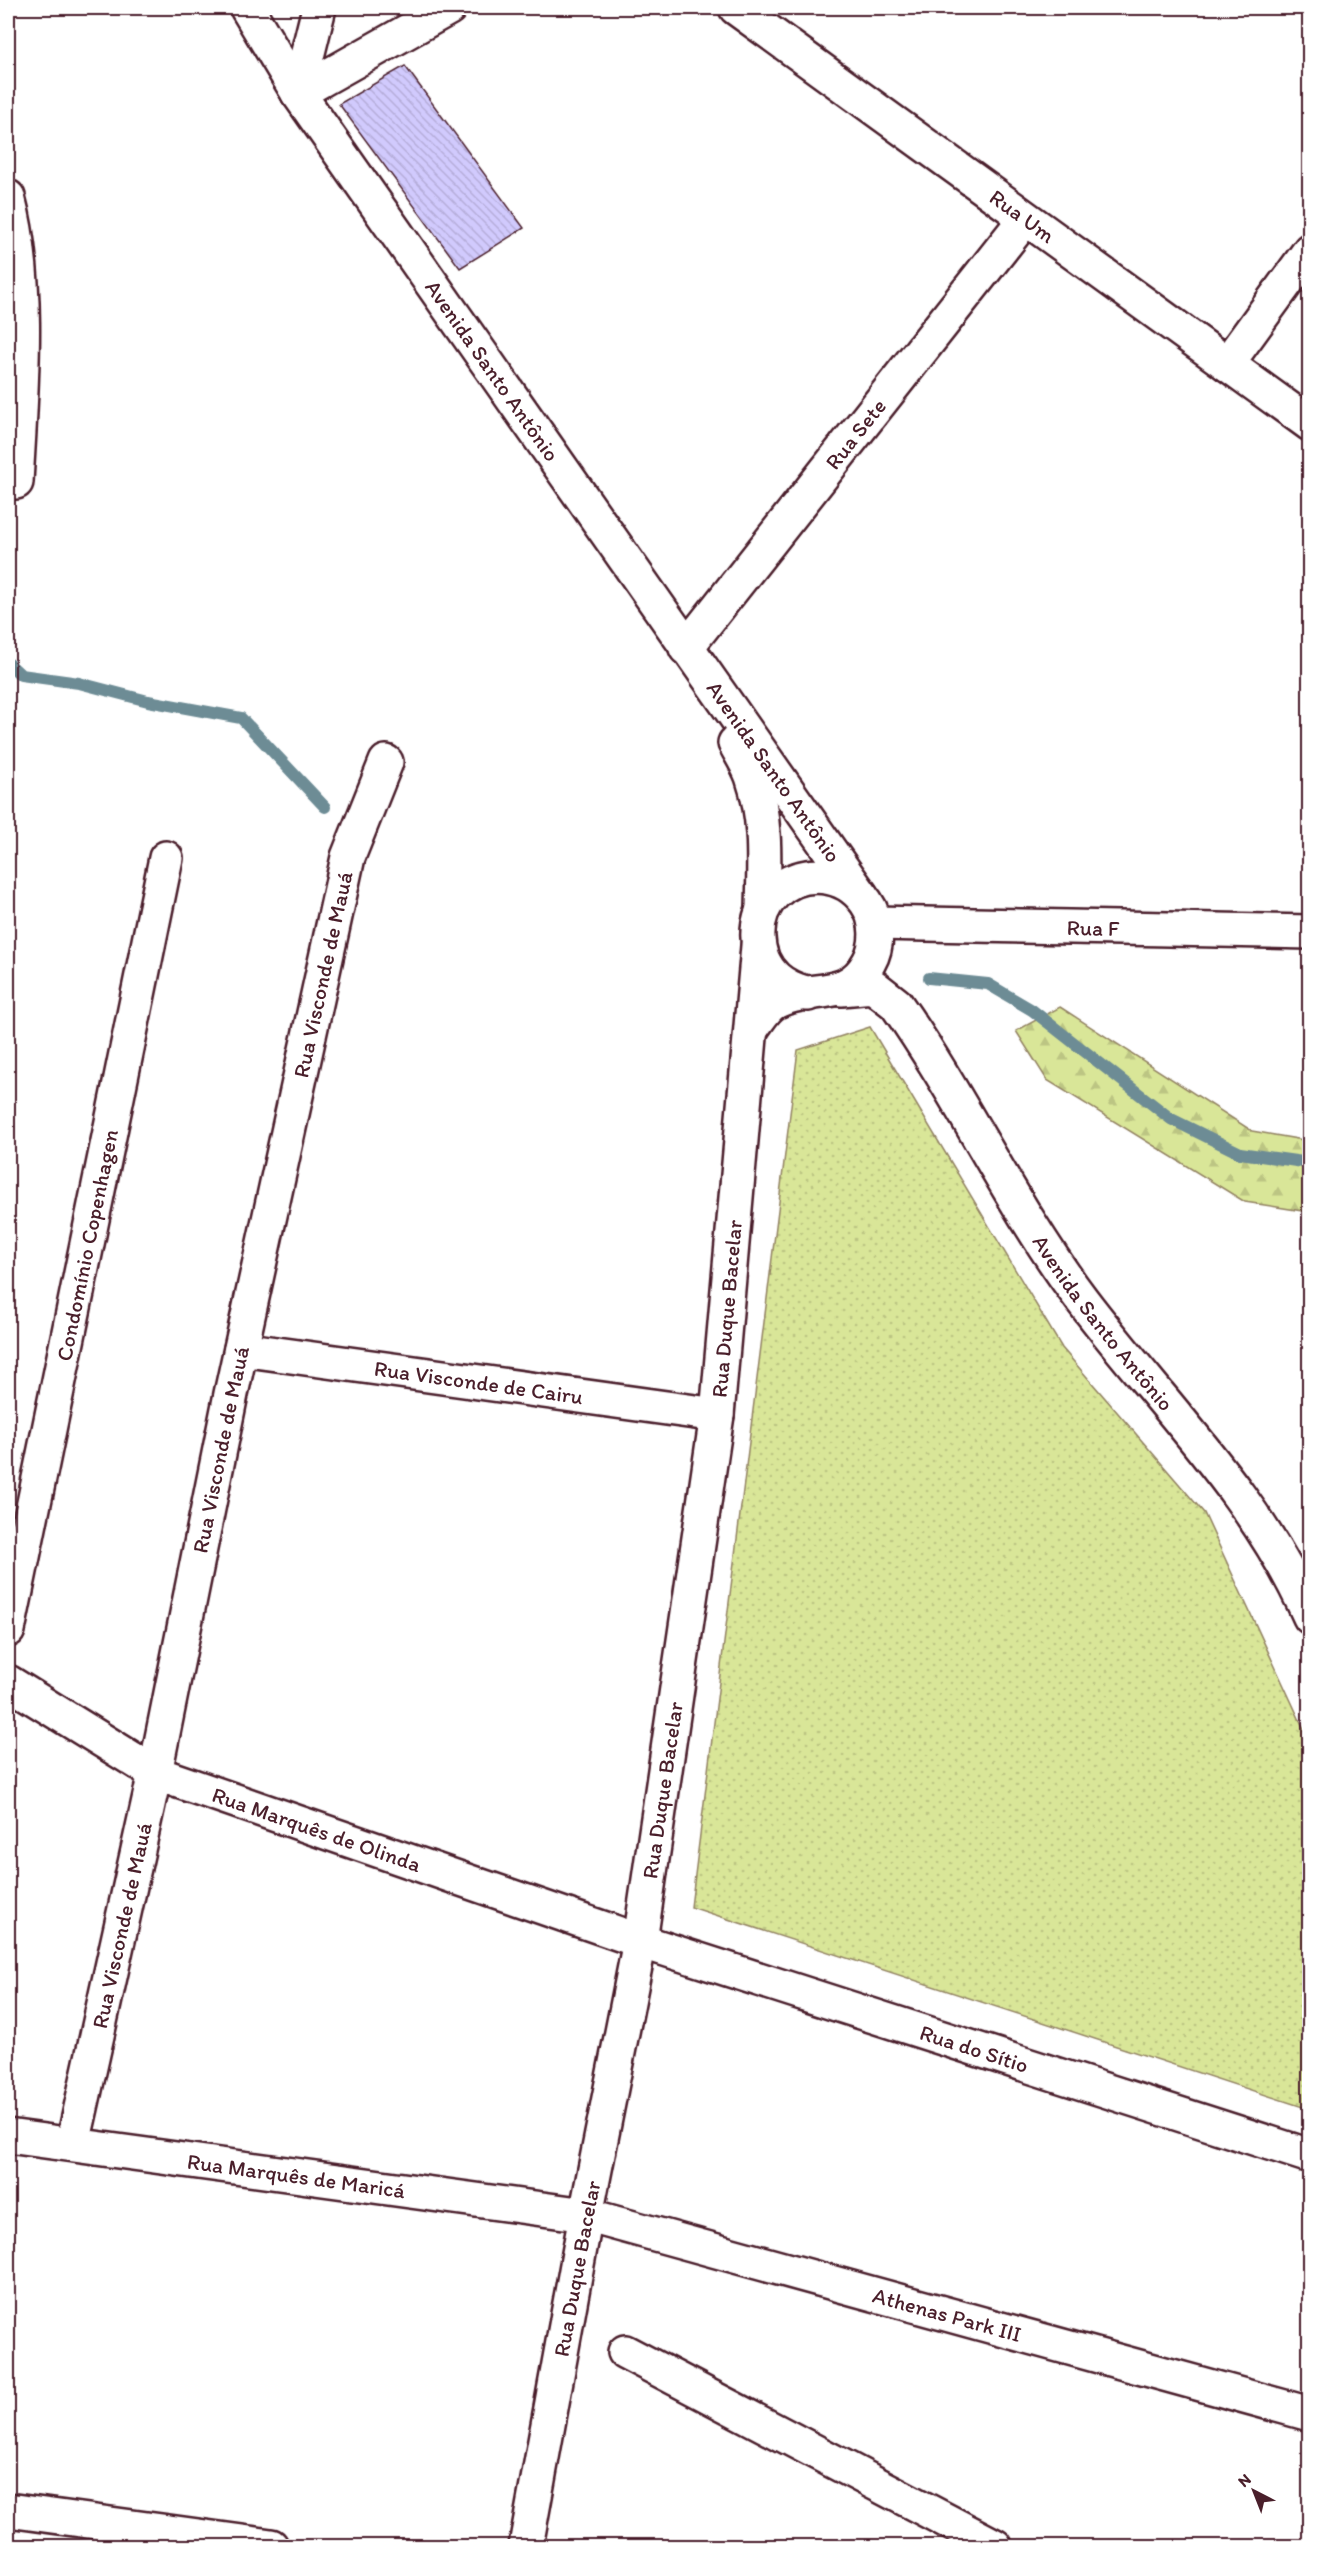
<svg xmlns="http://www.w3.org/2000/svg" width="1317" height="2554" font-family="Itim,sans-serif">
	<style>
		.grass { fill: url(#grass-dots); stroke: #928262; stroke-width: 1.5 }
		.forest { fill: url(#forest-firs); stroke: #928262; stroke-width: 1.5 }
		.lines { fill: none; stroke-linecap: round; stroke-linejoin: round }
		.stream { stroke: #6d8c95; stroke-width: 12 }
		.building { fill: url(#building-back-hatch); stroke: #4a1f2b; stroke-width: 1.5 }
		.minor-casing { stroke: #4a1f2b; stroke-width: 38 }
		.tertiary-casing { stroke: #4a1f2b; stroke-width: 38 }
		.secondary-casing { stroke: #4a1f2b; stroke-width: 38 }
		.minor { stroke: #fff; stroke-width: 33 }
		.tertiary { stroke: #fff; stroke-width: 33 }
		.secondary { stroke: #fff; stroke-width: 33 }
		.labels { text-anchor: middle; stroke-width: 5; stroke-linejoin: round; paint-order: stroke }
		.street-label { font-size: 22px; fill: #4a1f2b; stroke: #fff }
	</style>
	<defs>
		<pattern id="grass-dots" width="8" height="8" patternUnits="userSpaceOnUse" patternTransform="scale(1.5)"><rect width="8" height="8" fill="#d9e698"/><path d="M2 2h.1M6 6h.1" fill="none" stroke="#bcc583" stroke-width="1.8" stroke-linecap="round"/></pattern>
		<pattern id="forest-firs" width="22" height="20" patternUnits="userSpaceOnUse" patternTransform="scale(1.5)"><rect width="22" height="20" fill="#d9e698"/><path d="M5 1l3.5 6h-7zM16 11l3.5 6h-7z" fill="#bcc583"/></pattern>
		<pattern id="building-back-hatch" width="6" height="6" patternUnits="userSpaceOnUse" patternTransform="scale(1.5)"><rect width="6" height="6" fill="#d1cafd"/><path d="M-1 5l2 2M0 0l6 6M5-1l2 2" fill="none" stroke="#b5add9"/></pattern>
	</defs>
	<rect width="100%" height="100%" fill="#fff"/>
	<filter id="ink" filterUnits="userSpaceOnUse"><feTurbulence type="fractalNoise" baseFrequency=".0167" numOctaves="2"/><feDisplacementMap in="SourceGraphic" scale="12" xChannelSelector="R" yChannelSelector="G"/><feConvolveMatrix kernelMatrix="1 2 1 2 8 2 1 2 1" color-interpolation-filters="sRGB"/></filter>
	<g filter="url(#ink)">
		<path class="grass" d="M870 1027 1062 1348 1204 1513 1309 1740V2109L691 1907 798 1050Z"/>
		<path class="forest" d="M1060 1007 1252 1131 1309 1141V1212L1245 1202 1047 1080 1016 1031Z"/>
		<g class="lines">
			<g class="stream">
				<path d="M8 663 21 675 79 683 148 701 241 718 325 807"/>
				<path d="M929 978 988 984 1032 1010 1171 1119 1240 1153 1310 1163"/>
			</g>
		</g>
		<path class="building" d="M405 66 524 228 460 268 339 104Z"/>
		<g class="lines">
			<defs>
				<g id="minor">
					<path id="s1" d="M736 8 1310 424"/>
					<path d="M298 93 449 8"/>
					<path d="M8 197C31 282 21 394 16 482"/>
					<path d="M1227 364 1310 250"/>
					<path id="s2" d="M686 648 1025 219"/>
					<path id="s3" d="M241 1349 717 1415"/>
					<path id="s4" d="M8 1630 166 858"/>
					<path id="s5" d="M8 2136 586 2215 1310 2414"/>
					<path id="s6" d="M73 2144 155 1773 231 1394 348 857 386 762"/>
					<path d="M625 2352 995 2546"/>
					<path d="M8 2510 271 2546"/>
				</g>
				<g id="tertiary">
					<path id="s7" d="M875 923 1310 932"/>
					<path id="s8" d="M841 989 873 986 896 1004C963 1099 1012 1207 1082 1300 1161 1404 1257 1496 1310 1617"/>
					<path id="s9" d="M8 1682 155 1773 640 1941"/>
				</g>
				<g id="secondary">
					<path id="s10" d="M247 8 298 93 861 895"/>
					<path d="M298 93 319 8"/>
					<path d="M735 743C741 754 748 765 752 776 767 819 764 864 763 909"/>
					<path d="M753 1027C760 1018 766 1006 777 1001 810 984 847 1003 869 962 879 944 878 919 866 902 845 872 802 867 775 893 751 915 753 957 776 978 786 987 796 990 808 994"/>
					<path id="s11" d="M640 1941 1310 2156"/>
					<path id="s12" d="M526 2546 586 2215 640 1941 717 1415 758 946"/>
				</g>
			</defs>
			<use href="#minor" class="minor-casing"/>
			<use href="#tertiary" class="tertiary-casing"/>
			<use href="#secondary" class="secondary-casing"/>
			<use href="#minor" class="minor"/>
			<use href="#tertiary" class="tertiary"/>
			<use href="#secondary" class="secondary"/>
		</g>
	</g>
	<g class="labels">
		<g class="street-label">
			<text dy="8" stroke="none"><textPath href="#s1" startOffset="354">Rua Um</textPath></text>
			<text dy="8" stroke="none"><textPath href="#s10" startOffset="438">Avenida Santo Antônio</textPath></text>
			<text dy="8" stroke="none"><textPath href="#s2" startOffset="273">Rua Sete</textPath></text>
			<text dy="8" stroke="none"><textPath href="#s10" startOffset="928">Avenida Santo Antônio</textPath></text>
			<text dy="8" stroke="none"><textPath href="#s7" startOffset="218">Rua F</textPath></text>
			<text dy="8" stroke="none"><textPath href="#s6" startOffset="1196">Rua Visconde de Mauá</textPath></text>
			<text dy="8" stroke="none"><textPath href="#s4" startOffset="393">Condomínio Copenhagen</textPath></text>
			<text dy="8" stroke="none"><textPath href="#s12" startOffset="1254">Rua Duque Bacelar</textPath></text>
			<text dy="8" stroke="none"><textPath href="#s8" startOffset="442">Avenida Santo Antônio</textPath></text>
			<text dy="8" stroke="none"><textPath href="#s3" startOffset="240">Rua Visconde de Cairu</textPath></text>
			<text dy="8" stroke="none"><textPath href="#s6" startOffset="710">Rua Visconde de Mauá</textPath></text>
			<text dy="8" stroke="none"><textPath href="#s12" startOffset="768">Rua Duque Bacelar</textPath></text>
			<text dy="8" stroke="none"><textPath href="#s9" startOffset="344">Rua Marquês de Olinda</textPath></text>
			<text dy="8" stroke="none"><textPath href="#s6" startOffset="224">Rua Visconde de Mauá</textPath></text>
			<text dy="8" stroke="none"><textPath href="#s11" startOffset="351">Rua do Sítio</textPath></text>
			<text dy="8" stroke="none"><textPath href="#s5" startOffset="291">Rua Marquês de Maricá</textPath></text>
			<text dy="8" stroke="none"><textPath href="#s12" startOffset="282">Rua Duque Bacelar</textPath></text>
			<text dy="8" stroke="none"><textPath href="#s5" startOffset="958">Athenas Park III</textPath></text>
		</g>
	</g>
	<rect width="1317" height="2554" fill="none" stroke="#fff" stroke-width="30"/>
	<rect x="15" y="15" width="1287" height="2524" fill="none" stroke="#4a1f2b" stroke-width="2" filter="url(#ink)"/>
	<g transform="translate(1254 2491) rotate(318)" stroke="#ffffff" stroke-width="4.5" paint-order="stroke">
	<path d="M0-4.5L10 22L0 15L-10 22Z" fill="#4a1f2b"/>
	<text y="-9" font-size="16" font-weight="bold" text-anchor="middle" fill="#4a1f2b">N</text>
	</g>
</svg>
